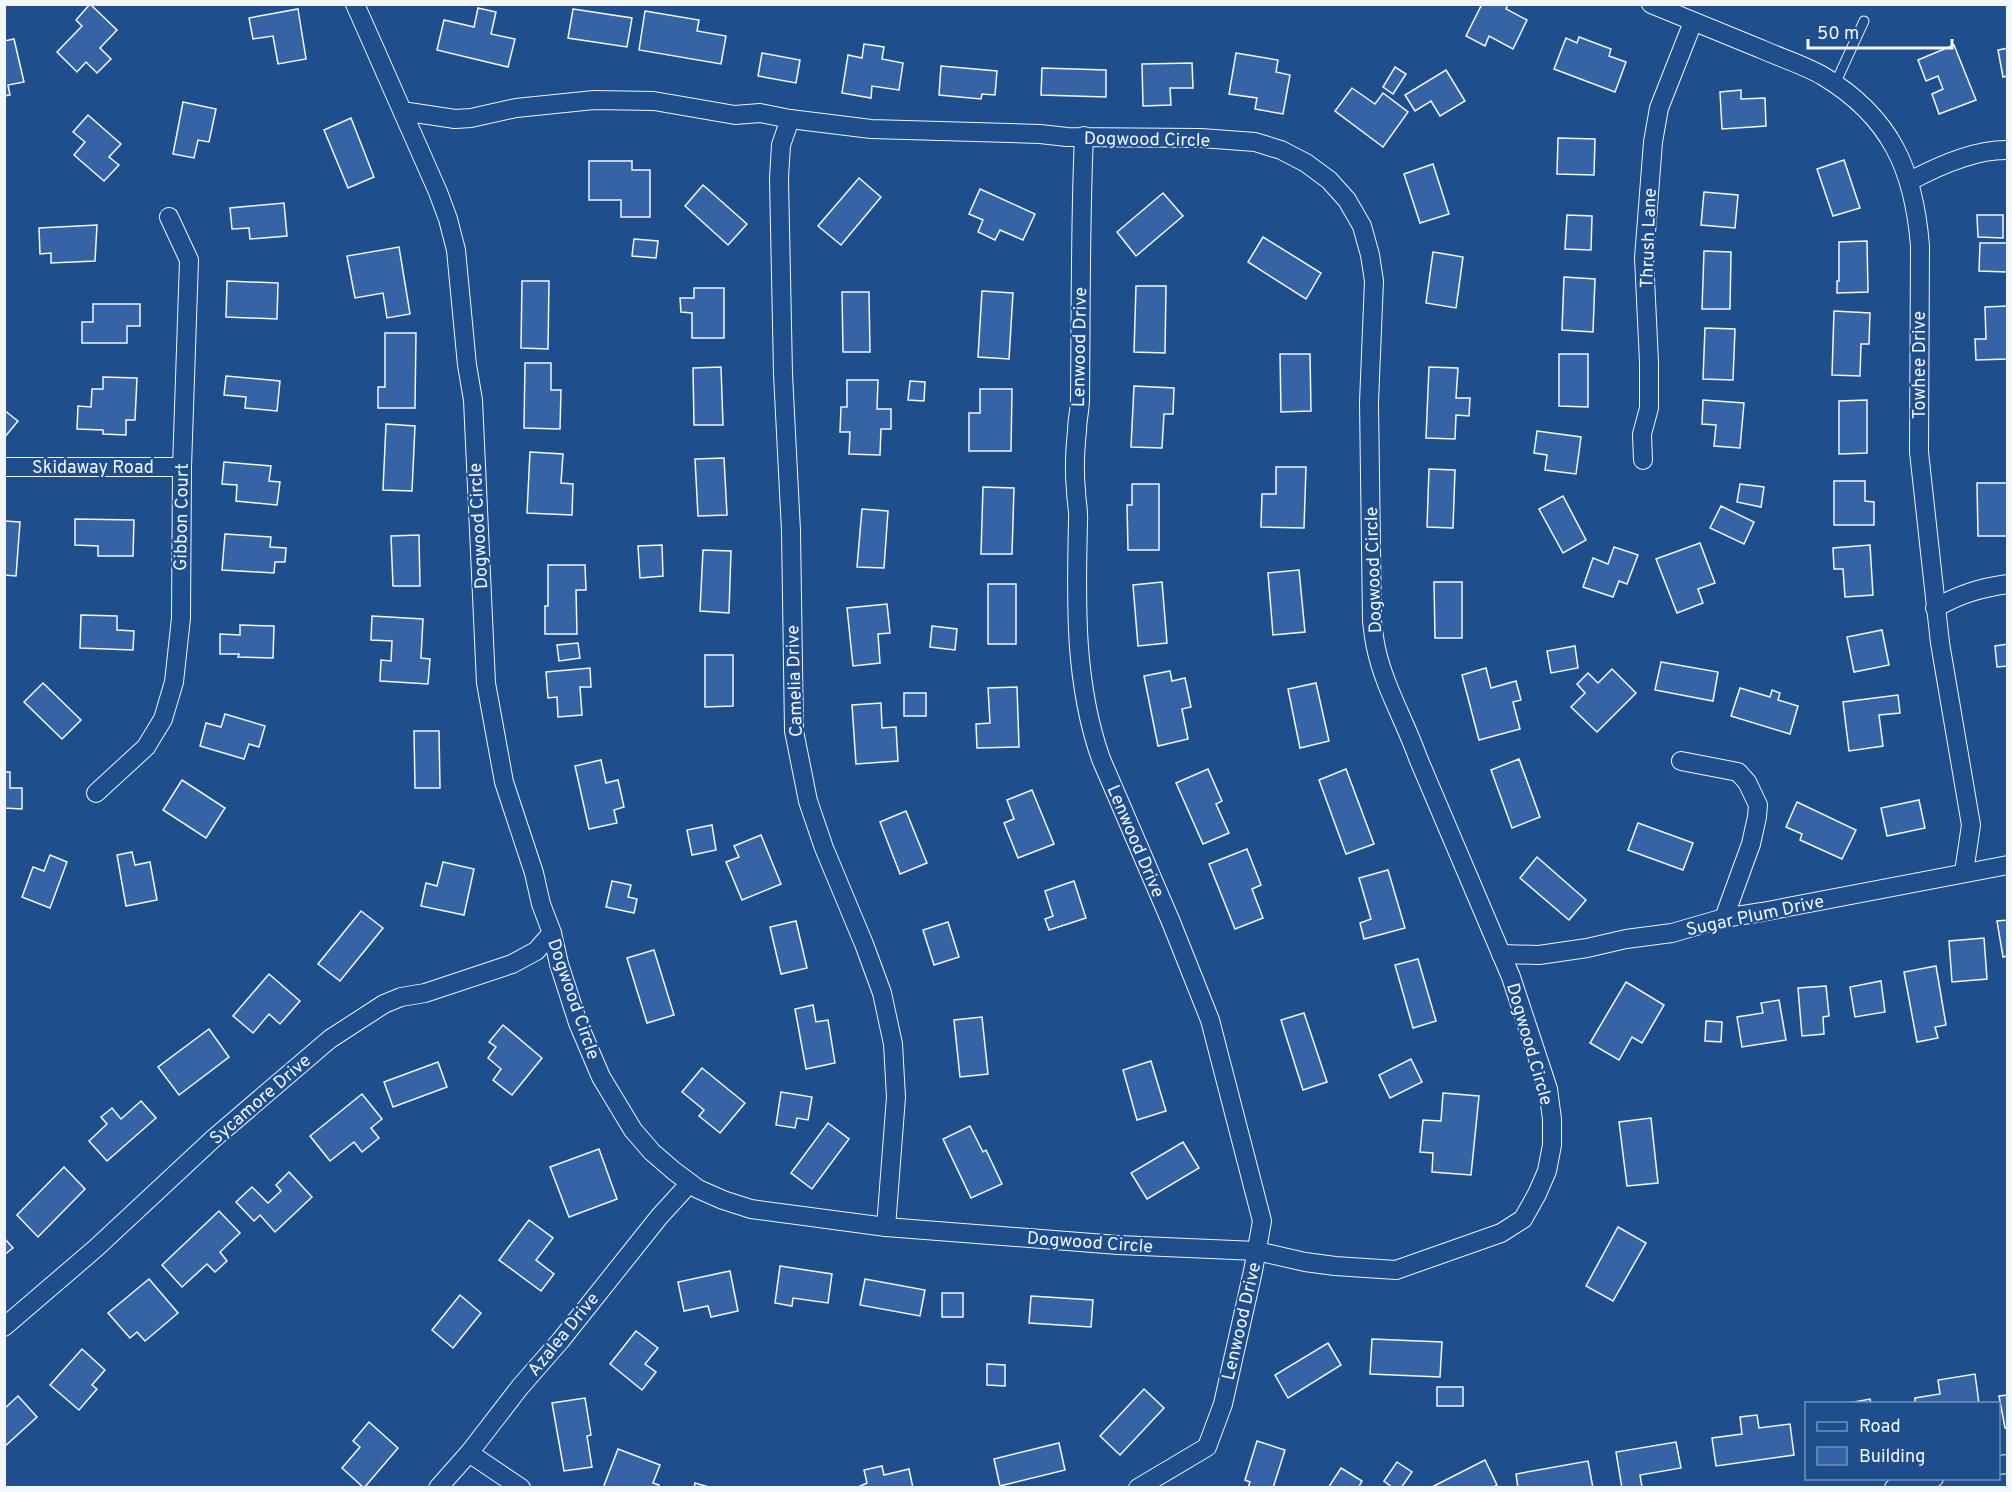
<svg xmlns="http://www.w3.org/2000/svg" width="2012" height="1492" font-family="Overpass,sans-serif">
	<style>
		.building { fill: #3563a3; stroke: #f2f6ff; stroke-width: 1.5 }
		.lines { fill: none; stroke-linecap: round; stroke-linejoin: round }
		.lane-casing { stroke: #f2f6ff; stroke-width: 11 }
		.street-casing { stroke: #f2f6ff; stroke-width: 20 }
		.lane { stroke: #1f4e8c; stroke-width: 9 }
		.street { stroke: #1f4e8c; stroke-width: 18 }
		.labels { text-anchor: middle; stroke-width: 4.5; stroke-linejoin: round; paint-order: stroke }
		.street-label { font-size: 18px; fill: #f2f6ff; stroke: #1f4e8c }
	</style>
	<rect width="100%" height="100%" fill="#1f4e8c"/>
	<g class="building">
		<path d="M90 4 117 30 100 48 111 59 97 73 86 62 77 72 57 52 82 26 76 20Z"/>
		<path d="M1482 4H1508L1506 9 1527 20 1513 49 1489 36 1485 46 1466 36Z"/>
		<path d="M478 8 496 12 491 34 515 39 508 67 437 50 444 20 474 27Z"/>
		<path d="M298 9 306 59 278 64 273 36 253 39 249 18Z"/>
		<path d="M573 9 632 18 627 47 568 38Z"/>
		<path d="M645 11 699 20 697 31 726 36 721 64 639 50Z"/>
		<path d="M1579 37 1611 49 1609 56 1626 62 1615 92 1554 69 1566 38 1577 43Z"/>
		<path d="M14 39 24 82 8 85 10 95 4 96V41Z"/>
		<path d="M864 44 884 47 882 59 903 63 899 90 872 86 871 98 842 93 848 55 862 58Z"/>
		<path d="M1954 45 1976 100 1939 114 1932 94 1943 89 1938 76 1926 81 1918 60Z"/>
		<path d="M2008 48V76L2003 77 1998 50Z"/>
		<path d="M762 53 800 60 796 83 758 76Z"/>
		<path d="M1236 53 1278 60 1276 72 1290 75 1283 114 1255 109 1257 98 1229 94Z"/>
		<path d="M1192 63 1193 88H1170L1171 105 1143 106 1142 64Z"/>
		<path d="M941 66 997 71 995 95 982 94 981 99 939 95Z"/>
		<path d="M1395 67 1406 74 1393 94 1383 87Z"/>
		<path d="M1042 68 1106 70V97L1041 95Z"/>
		<path d="M1446 70 1465 101 1440 116 1431 101 1415 111 1405 95Z"/>
		<path d="M1352 88 1375 104 1383 93 1408 112 1383 147 1335 111Z"/>
		<path d="M1741 90V99L1765 98 1766 126 1722 129 1720 92Z"/>
		<path d="M183 102 216 109 209 142 198 140 194 158 173 154Z"/>
		<path d="M88 115 121 144 109 157 119 165 104 181 74 155 85 142 73 132Z"/>
		<path d="M351 118 374 177 348 188 324 130Z"/>
		<path d="M1558 138 1595 139 1594 175 1557 174Z"/>
		<path d="M1844 160 1860 208 1833 216 1817 169Z"/>
		<path d="M589 161H632V170H650V217H621V200H589Z"/>
		<path d="M1433 164 1449 214 1420 223 1404 174Z"/>
		<path d="M859 178 881 197 841 245 818 226Z"/>
		<path d="M703 185 747 224 728 245 685 206Z"/>
		<path d="M980 189 1035 214 1023 240 1000 230 995 240 978 232 983 220 969 214Z"/>
		<path d="M1704 192 1738 195 1735 228 1701 225Z"/>
		<path d="M1163 193 1183 216 1136 256 1117 232Z"/>
		<path d="M284 203 287 236 250 239 249 228 232 229 230 208Z"/>
		<path d="M1567 215 1592 216 1591 250 1565 249Z"/>
		<path d="M1977 215H2003V238L1978 237Z"/>
		<path d="M97 225 95 261 51 263V253L40 254 39 228Z"/>
		<path d="M1263 237 1321 273 1306 299 1248 262Z"/>
		<path d="M634 239 658 241 656 258 632 256Z"/>
		<path d="M1867 241 1868 292 1837 293V281H1839V242Z"/>
		<path d="M1980 243H2008L2007 272 1979 271Z"/>
		<path d="M399 247 410 314 387 318 383 293 355 298 347 256Z"/>
		<path d="M1704 251 1731 252 1730 309H1702Z"/>
		<path d="M1433 252 1463 257 1456 308 1426 303Z"/>
		<path d="M1564 277 1595 279 1593 332 1562 330Z"/>
		<path d="M227 281 278 283 277 319 226 317Z"/>
		<path d="M522 281H549L548 349 521 348Z"/>
		<path d="M1136 286H1166L1165 353 1134 352Z"/>
		<path d="M694 288H724V338H692V313L681 312 680 298H694Z"/>
		<path d="M982 291 1013 293 1009 359 978 357Z"/>
		<path d="M842 292H869L870 352H843Z"/>
		<path d="M93 304H140V326H127V343H82V322H93Z"/>
		<path d="M2008 306V359L1976 360 1975 339H1986L1985 307Z"/>
		<path d="M1834 311 1870 313 1869 344H1861L1860 376 1832 375Z"/>
		<path d="M1705 328 1735 329 1733 380 1703 379Z"/>
		<path d="M385 333H416L415 408H378V387H385Z"/>
		<path d="M1280 354H1310L1311 411 1281 412Z"/>
		<path d="M1559 354H1588V407L1559 406Z"/>
		<path d="M525 363H551V390H561L560 429 524 428Z"/>
		<path d="M721 367 723 425H694L693 368Z"/>
		<path d="M1429 367 1458 368 1456 398H1470L1469 416 1456 415 1455 439 1426 438Z"/>
		<path d="M226 376 280 381 277 411 245 408 246 397 224 395Z"/>
		<path d="M103 377 137 378 135 420H126V435L103 434V430L77 429 78 406 91 407 92 389H103Z"/>
		<path d="M847 380H878L877 409H891V429H881L880 455 849 454 850 432H840L841 407H847Z"/>
		<path d="M910 381 925 382 924 401 908 400Z"/>
		<path d="M1134 386 1174 388 1173 414H1164L1162 448 1131 447Z"/>
		<path d="M980 389H1012L1011 451H969V413H980Z"/>
		<path d="M1703 400 1744 403 1740 448 1714 446 1716 425 1702 424Z"/>
		<path d="M1867 400V453L1839 454V401Z"/>
		<path d="M4 410 18 421 4 438Z"/>
		<path d="M386 424 415 426 412 491 383 490Z"/>
		<path d="M1537 431 1581 437 1576 474 1545 470 1547 455 1534 453Z"/>
		<path d="M530 452 563 454 561 483 573 484 572 515 527 513Z"/>
		<path d="M724 458 727 515 698 516 695 459Z"/>
		<path d="M224 462 271 466 269 481 280 482 277 505 236 501 237 485 222 484Z"/>
		<path d="M1276 467H1306L1304 528 1261 527 1262 494H1276Z"/>
		<path d="M1429 469 1455 470 1453 528 1427 527Z"/>
		<path d="M1834 481H1865V501L1874 502V525H1834Z"/>
		<path d="M1977 483H2008V536H1978Z"/>
		<path d="M1132 484H1159V550H1128L1127 505H1132Z"/>
		<path d="M1740 484 1764 487 1761 507 1737 502Z"/>
		<path d="M983 487 1014 488 1012 554H981Z"/>
		<path d="M1563 496 1586 540 1563 553 1539 509Z"/>
		<path d="M1721 506 1754 522 1744 544 1710 528Z"/>
		<path d="M862 509 888 511 884 568 857 567Z"/>
		<path d="M75 519 134 520 133 556H98V546L75 545Z"/>
		<path d="M4 521 20 522 16 576 4 575Z"/>
		<path d="M225 534 271 537 270 547 286 548 285 562H275L274 573 222 570Z"/>
		<path d="M419 535 420 586H393L391 536Z"/>
		<path d="M1700 543 1715 583 1698 589 1703 603 1677 613 1656 559Z"/>
		<path d="M662 545 663 576 640 578 638 546Z"/>
		<path d="M1870 545 1873 595 1845 597 1843 569H1834L1833 548Z"/>
		<path d="M1614 547 1638 555 1627 584 1619 581 1613 597 1583 587 1593 558 1608 564Z"/>
		<path d="M703 550 731 551 729 613 700 611Z"/>
		<path d="M548 565H585L586 590H576L577 634H545V606H548Z"/>
		<path d="M1299 570 1305 632 1273 635 1268 573Z"/>
		<path d="M1162 582 1167 643 1138 646 1133 585Z"/>
		<path d="M1434 582H1462V638H1435Z"/>
		<rect x="988" y="584" width="28" height="60"/>
		<path d="M887 604 890 633 878 634 880 663 853 666 847 608Z"/>
		<path d="M81 615 117 616V630L134 631 133 650 80 648Z"/>
		<path d="M372 616 423 619 421 658 430 659 428 684 380 681 381 660 391 661 392 641 371 640Z"/>
		<path d="M240 625 274 626 273 658 238 657 239 654H220V634L240 635Z"/>
		<path d="M932 626 957 629 955 650 930 647Z"/>
		<path d="M1882 630 1889 665 1854 672 1847 637Z"/>
		<path d="M578 643 580 658 559 661 557 645Z"/>
		<path d="M2008 644V666L1997 667 1995 646Z"/>
		<path d="M1575 646 1578 668 1551 673 1547 651Z"/>
		<path d="M705 655H733V706L705 707Z"/>
		<path d="M1661 662 1718 672 1713 701 1655 690Z"/>
		<path d="M590 668 591 687H580L582 715 558 717 557 697 548 698 546 672Z"/>
		<path d="M1486 668 1491 688 1516 681 1521 700 1513 702 1520 729 1479 740 1462 675Z"/>
		<path d="M1612 669 1636 693 1597 732 1571 707 1585 693 1577 684 1588 673 1598 683Z"/>
		<path d="M1170 671 1172 681 1185 678 1191 707 1182 709 1188 739 1158 746 1144 676Z"/>
		<path d="M43 683 81 720 62 739 24 702Z"/>
		<path d="M1316 683 1329 741 1300 748 1288 689Z"/>
		<path d="M1017 687 1019 747 977 748 976 724 990 723 988 688Z"/>
		<path d="M1740 688 1770 697 1772 690 1780 693 1778 700 1798 706 1790 734 1731 716Z"/>
		<rect x="904" y="693" width="22" height="23"/>
		<path d="M1898 695 1900 713 1879 715 1883 746 1849 751 1843 702Z"/>
		<path d="M881 703 882 728 896 727 898 761 856 764 852 705Z"/>
		<path d="M225 714 265 726 259 747 249 744 244 759 200 746 206 723 221 727Z"/>
		<path d="M414 731H439L440 788H415Z"/>
		<path d="M1519 759 1540 817 1512 828 1491 770Z"/>
		<path d="M601 760 606 783 618 780 624 807 614 810 617 823 589 829 575 766Z"/>
		<path d="M1208 769 1222 801 1216 804 1229 833 1203 844 1176 783Z"/>
		<path d="M1346 769 1374 844 1346 854 1319 780Z"/>
		<path d="M4 772H10V788H22V809L4 808Z"/>
		<path d="M182 780 225 808 206 838 163 810Z"/>
		<path d="M1032 790 1054 844 1018 858 1004 823 1014 819 1007 800Z"/>
		<path d="M1919 800 1925 828 1887 836 1881 808Z"/>
		<path d="M1797 802 1856 830 1842 859 1800 840 1802 834 1786 827Z"/>
		<path d="M906 811 927 863 900 874 880 822Z"/>
		<path d="M1638 823 1693 843 1683 870 1628 850Z"/>
		<path d="M712 825 716 850 692 855 687 830Z"/>
		<path d="M761 835 781 884 742 900 726 862 739 857 734 846Z"/>
		<path d="M1247 849 1261 885 1252 889 1263 918 1235 929 1209 864Z"/>
		<path d="M132 852 135 865 150 862 157 900 126 906 117 855Z"/>
		<path d="M50 855 67 862 50 908 22 897 33 867 44 871Z"/>
		<path d="M1537 857 1586 900 1569 920 1520 878Z"/>
		<path d="M443 862 474 869 464 915 421 906 426 883 437 886Z"/>
		<path d="M1388 870 1405 928 1364 939 1360 923 1371 919 1359 878Z"/>
		<path d="M612 881 631 885 628 897 637 899 634 913 606 907Z"/>
		<path d="M1074 881 1086 918 1049 930 1045 919 1053 916 1045 891Z"/>
		<path d="M361 911 383 928 340 981 318 964Z"/>
		<path d="M2008 920V956L2003 957 1997 921Z"/>
		<path d="M796 921 807 968 781 974 770 927Z"/>
		<path d="M948 922 959 957 934 965 923 930Z"/>
		<path d="M1984 938 1987 979 1952 982 1949 941Z"/>
		<path d="M654 950 674 1015 647 1023 627 958Z"/>
		<path d="M1418 959 1436 1021 1413 1028 1395 965Z"/>
		<path d="M1936 966 1946 1025 1935 1027 1938 1038 1917 1042 1904 972Z"/>
		<path d="M269 974 300 1001 280 1024 269 1014 253 1033 233 1016Z"/>
		<path d="M1881 981 1885 1012 1855 1017 1850 987Z"/>
		<path d="M1626 982 1664 1005 1642 1043 1632 1037 1619 1060 1590 1043Z"/>
		<path d="M1826 986 1829 1016 1823 1017 1824 1034 1802 1036 1798 988Z"/>
		<path d="M1779 1000 1786 1040 1742 1047 1737 1017 1763 1013 1761 1003Z"/>
		<path d="M813 1005 816 1022 828 1020 835 1063 806 1069 795 1009Z"/>
		<path d="M1304 1013 1327 1082 1303 1090 1281 1020Z"/>
		<path d="M982 1017 988 1074 960 1077 954 1020Z"/>
		<path d="M1706 1021 1722 1022 1721 1042 1705 1041Z"/>
		<path d="M503 1025 542 1058 512 1095 493 1080 501 1069 488 1058 496 1047 489 1042Z"/>
		<path d="M209 1029 229 1057 179 1095 158 1067Z"/>
		<path d="M1411 1059 1422 1082 1390 1098 1379 1075Z"/>
		<path d="M1151 1061 1166 1111 1137 1120 1123 1070Z"/>
		<path d="M438 1062 447 1087 393 1107 384 1082Z"/>
		<path d="M702 1068 745 1103 720 1133 699 1116 704 1110 682 1092Z"/>
		<path d="M781 1092 812 1097 808 1120 797 1118 795 1128 776 1125Z"/>
		<path d="M1443 1093 1479 1096 1471 1175 1432 1172 1433 1153 1420 1152 1423 1120 1441 1121Z"/>
		<path d="M362 1094 382 1119 371 1128 379 1138 362 1152 354 1142 330 1161 310 1136Z"/>
		<path d="M141 1101 156 1118 107 1161 89 1141 107 1124 101 1117 112 1108 121 1119Z"/>
		<path d="M1651 1118 1658 1183 1627 1186 1619 1122Z"/>
		<path d="M828 1123 849 1139 812 1189 791 1173Z"/>
		<path d="M970 1126 983 1152 986 1150 1002 1184 971 1198 943 1139Z"/>
		<path d="M1183 1142 1199 1168 1147 1199 1131 1173Z"/>
		<path d="M599 1149 617 1199 569 1217 550 1167Z"/>
		<path d="M64 1167 85 1189 38 1237 17 1215Z"/>
		<path d="M289 1172 312 1197 275 1232 260 1215 254 1221 236 1202 252 1187 268 1203 281 1191 276 1185Z"/>
		<path d="M219 1211 240 1233 220 1252 227 1261 215 1272 207 1264 182 1287 162 1265Z"/>
		<path d="M529 1220 553 1238 536 1260 554 1274 541 1291 499 1260Z"/>
		<path d="M1618 1227 1646 1243 1613 1301 1586 1286Z"/>
		<path d="M4 1238 13 1248 4 1255Z"/>
		<path d="M780 1266 832 1274 828 1303 793 1298 792 1306 775 1303Z"/>
		<path d="M730 1271 738 1311 711 1317 708 1306 684 1311 678 1282Z"/>
		<path d="M149 1279 178 1313 145 1341 137 1332 130 1338 108 1313Z"/>
		<path d="M865 1279 925 1290 920 1316 860 1305Z"/>
		<rect x="942" y="1293" width="21" height="24"/>
		<path d="M460 1295 481 1313 453 1348 432 1330Z"/>
		<path d="M1031 1296 1093 1300 1091 1327 1029 1323Z"/>
		<path d="M636 1331 658 1348 645 1364 656 1372 642 1390 610 1364Z"/>
		<path d="M1372 1339 1442 1342 1440 1377 1370 1374Z"/>
		<path d="M1328 1343 1341 1365 1288 1398 1275 1375Z"/>
		<path d="M82 1349 105 1370 92 1385 97 1389 79 1410 50 1385Z"/>
		<path d="M987 1364 1005 1365V1386L987 1385Z"/>
		<path d="M1975 1374 1979 1404H1915V1398L1940 1394 1938 1380Z"/>
		<rect x="1437" y="1387" width="26" height="19"/>
		<path d="M1144 1389 1164 1408 1120 1455 1100 1436Z"/>
		<path d="M2008 1395V1428H2005L1999 1396Z"/>
		<path d="M18 1396 37 1417 4 1447V1409Z"/>
		<path d="M585 1398 591 1435 587 1436 592 1467 564 1471 552 1403Z"/>
		<path d="M1870 1399 1871 1404H1843Z"/>
		<path d="M1757 1415 1759 1428 1790 1424 1794 1455 1716 1466 1712 1438 1742 1434 1740 1417Z"/>
		<path d="M369 1422 398 1448 364 1488 342 1468 360 1447 353 1441Z"/>
		<path d="M1257 1441 1285 1450 1273 1488H1248L1250 1482 1245 1480Z"/>
		<path d="M1676 1442 1681 1468 1640 1475 1642 1487 1622 1488 1616 1452Z"/>
		<path d="M1059 1443 1065 1470 1000 1486 994 1459Z"/>
		<path d="M618 1449 660 1465 653 1483 659 1485 658 1488H603Z"/>
		<path d="M1485 1460 1497 1485 1492 1488H1430Z"/>
		<path d="M1588 1461 1593 1488H1518L1516 1474Z"/>
		<path d="M1397 1462 1412 1472 1401 1488H1393L1384 1481Z"/>
		<path d="M882 1466 884 1475 909 1469 913 1488H856L867 1483 864 1470Z"/>
		<path d="M1341 1468 1362 1481 1358 1488H1328Z"/>
		<path d="M695 1483 712 1488H694Z"/>
	</g>
	<g class="lines">
		<defs>
			<path id="lane" d="M1835 84 1864 21"/>
			<g id="street">
				<path d="M355 4 438 192 448 219 456 250 467 365 473 400 486 683 504 782 534 873 541 904 552 933 559 964 578 1023 601 1077 633 1130 652 1152 674 1171 698 1189 723 1200 751 1209 886 1227 1118 1245 1257 1251 1305 1262 1335 1266 1396 1270 1501 1233 1523 1219 1537 1194 1547 1171 1552 1145V1119L1548 1089 1511 977 1418 758C1405 721 1384 686 1376 648 1374 639 1373 630 1372 621L1369 402 1374 281 1370 255 1362 226 1347 200 1329 180 1306 163 1281 150 1255 142 1201 138 1067 137 1040 134 871 129 790 119 760 113 735 115 654 101 594 100 516 108 471 118 455 119 402 111"/>
				<path d="M1651 4C1687 19 1724 34 1761 49 1781 58 1804 65 1823 76 1891 117 1914 170 1920 246L1919 452 1940 643 1971 825 1964 872"/>
				<path d="M790 119 781 145 779 178 783 374 791 531 794 731 808 801 824 848 864 944 882 993 893 1044 896 1097 886 1227"/>
				<path d="M1084 136C1080 224 1081 312 1080 399 1080 410 1077 420 1077 431 1075 450 1074 471 1076 490 1076 500 1079 511 1078 522 1076 602 1074 683 1101 759L1171 922 1210 1020 1262 1221 1253 1271 1223 1404 1207 1447 1138 1488"/>
				<path d="M1910 181C1938 166 1975 149 2008 150"/>
				<path d="M1643 460 1642 434 1649 408V362L1644 258 1653 142 1659 108 1693 22"/>
				<path d="M4 467H182"/>
				<path d="M1935 608C1961 594 1979 588 2008 584"/>
				<path d="M1681 761 1738 772 1747 782 1758 805 1757 817 1751 844 1724 918"/>
				<path d="M96 793 146 747 163 719 174 682 181 618 182 467 189 260 169 217"/>
				<path d="M1501 954 1539 955 1587 948 1626 939 1672 933 1724 918 1762 912 2008 865"/>
				<path d="M4 1327 96 1248 213 1139 330 1039 384 1004 401 997 425 993 512 964 536 951 552 933"/>
				<path d="M469 1453 521 1488"/>
				<path d="M1998 1465 2008 1464"/>
				<path d="M438 1488 469 1453 520 1387 561 1340 659 1217 690 1183"/>
				<path d="M1894 1488 1934 1478"/>
			</g>
		</defs>
		<use href="#lane" class="lane-casing"/>
		<use href="#street" class="street-casing"/>
		<use href="#lane" class="lane"/>
		<use href="#street" class="street"/>
	</g>
	<g class="labels">
		<g class="street-label">
			<text transform="translate(1147 139) rotate(1)" y="6">Dogwood Circle</text>
			<text transform="translate(1648 238) rotate(-88)" y="6">Thrush Lane</text>
			<text transform="translate(1079 347) rotate(-89)" y="6">Lenwood Drive</text>
			<text transform="translate(1919 365) rotate(-90)" y="6">Towhee Drive</text>
			<text x="93" y="473">Skidaway Road</text>
			<text transform="translate(181 517) rotate(-89)" y="6">Gibbon Court</text>
			<text transform="translate(478 526) rotate(-93)" y="6">Dogwood Circle</text>
			<text transform="translate(1373 570) rotate(-92)" y="6">Dogwood Circle</text>
			<text transform="translate(794 681) rotate(-92)" y="6">Camelia Drive</text>
			<text transform="translate(1136 841) rotate(67)" y="6">Lenwood Drive</text>
			<text transform="translate(1755 915) rotate(-12)" y="6">Sugar Plum Drive</text>
			<text transform="translate(574 999) rotate(71)" y="6">Dogwood Circle</text>
			<text transform="translate(1530 1044) rotate(74)" y="6">Dogwood Circle</text>
			<text transform="translate(260 1099) rotate(-41)" y="6">Sycamore Drive</text>
			<text transform="translate(1090 1242) rotate(4)" y="6">Dogwood Circle</text>
			<text transform="translate(1241 1321) rotate(-77)" y="6">Lenwood Drive</text>
			<text transform="translate(563 1334) rotate(-51)" y="6">Azalea Drive</text>
		</g>
	</g>
	<rect width="2012" height="1492" fill="none" stroke="#f2f6ff" stroke-width="12"/>
	<rect x="1805" y="1402" width="195" height="78" fill="#1f4e8c" stroke="#7391ba" stroke-width="1.5"/>
	<rect x="1817" y="1422" width="30" height="9" fill="#1f4e8c" stroke="#7391ba" stroke-width="1.5"/>
	<text x="1859" y="1432" font-size="18" fill="#f2f6ff">Road</text>
	<rect x="1817" y="1447" width="30" height="18" fill="#3563a3" stroke="#7391ba" stroke-width="1.5"/>
	<text x="1859" y="1462" font-size="18" fill="#f2f6ff">Building</text>
	<path d="M1808 39v9h144v-9" fill="none" stroke="#f2f6ff" stroke-width="3"/>
	<text x="1817" y="39" font-size="18" fill="#f2f6ff" stroke="#1f4e8c" stroke-width="4.5" paint-order="stroke">50 m</text>
</svg>
